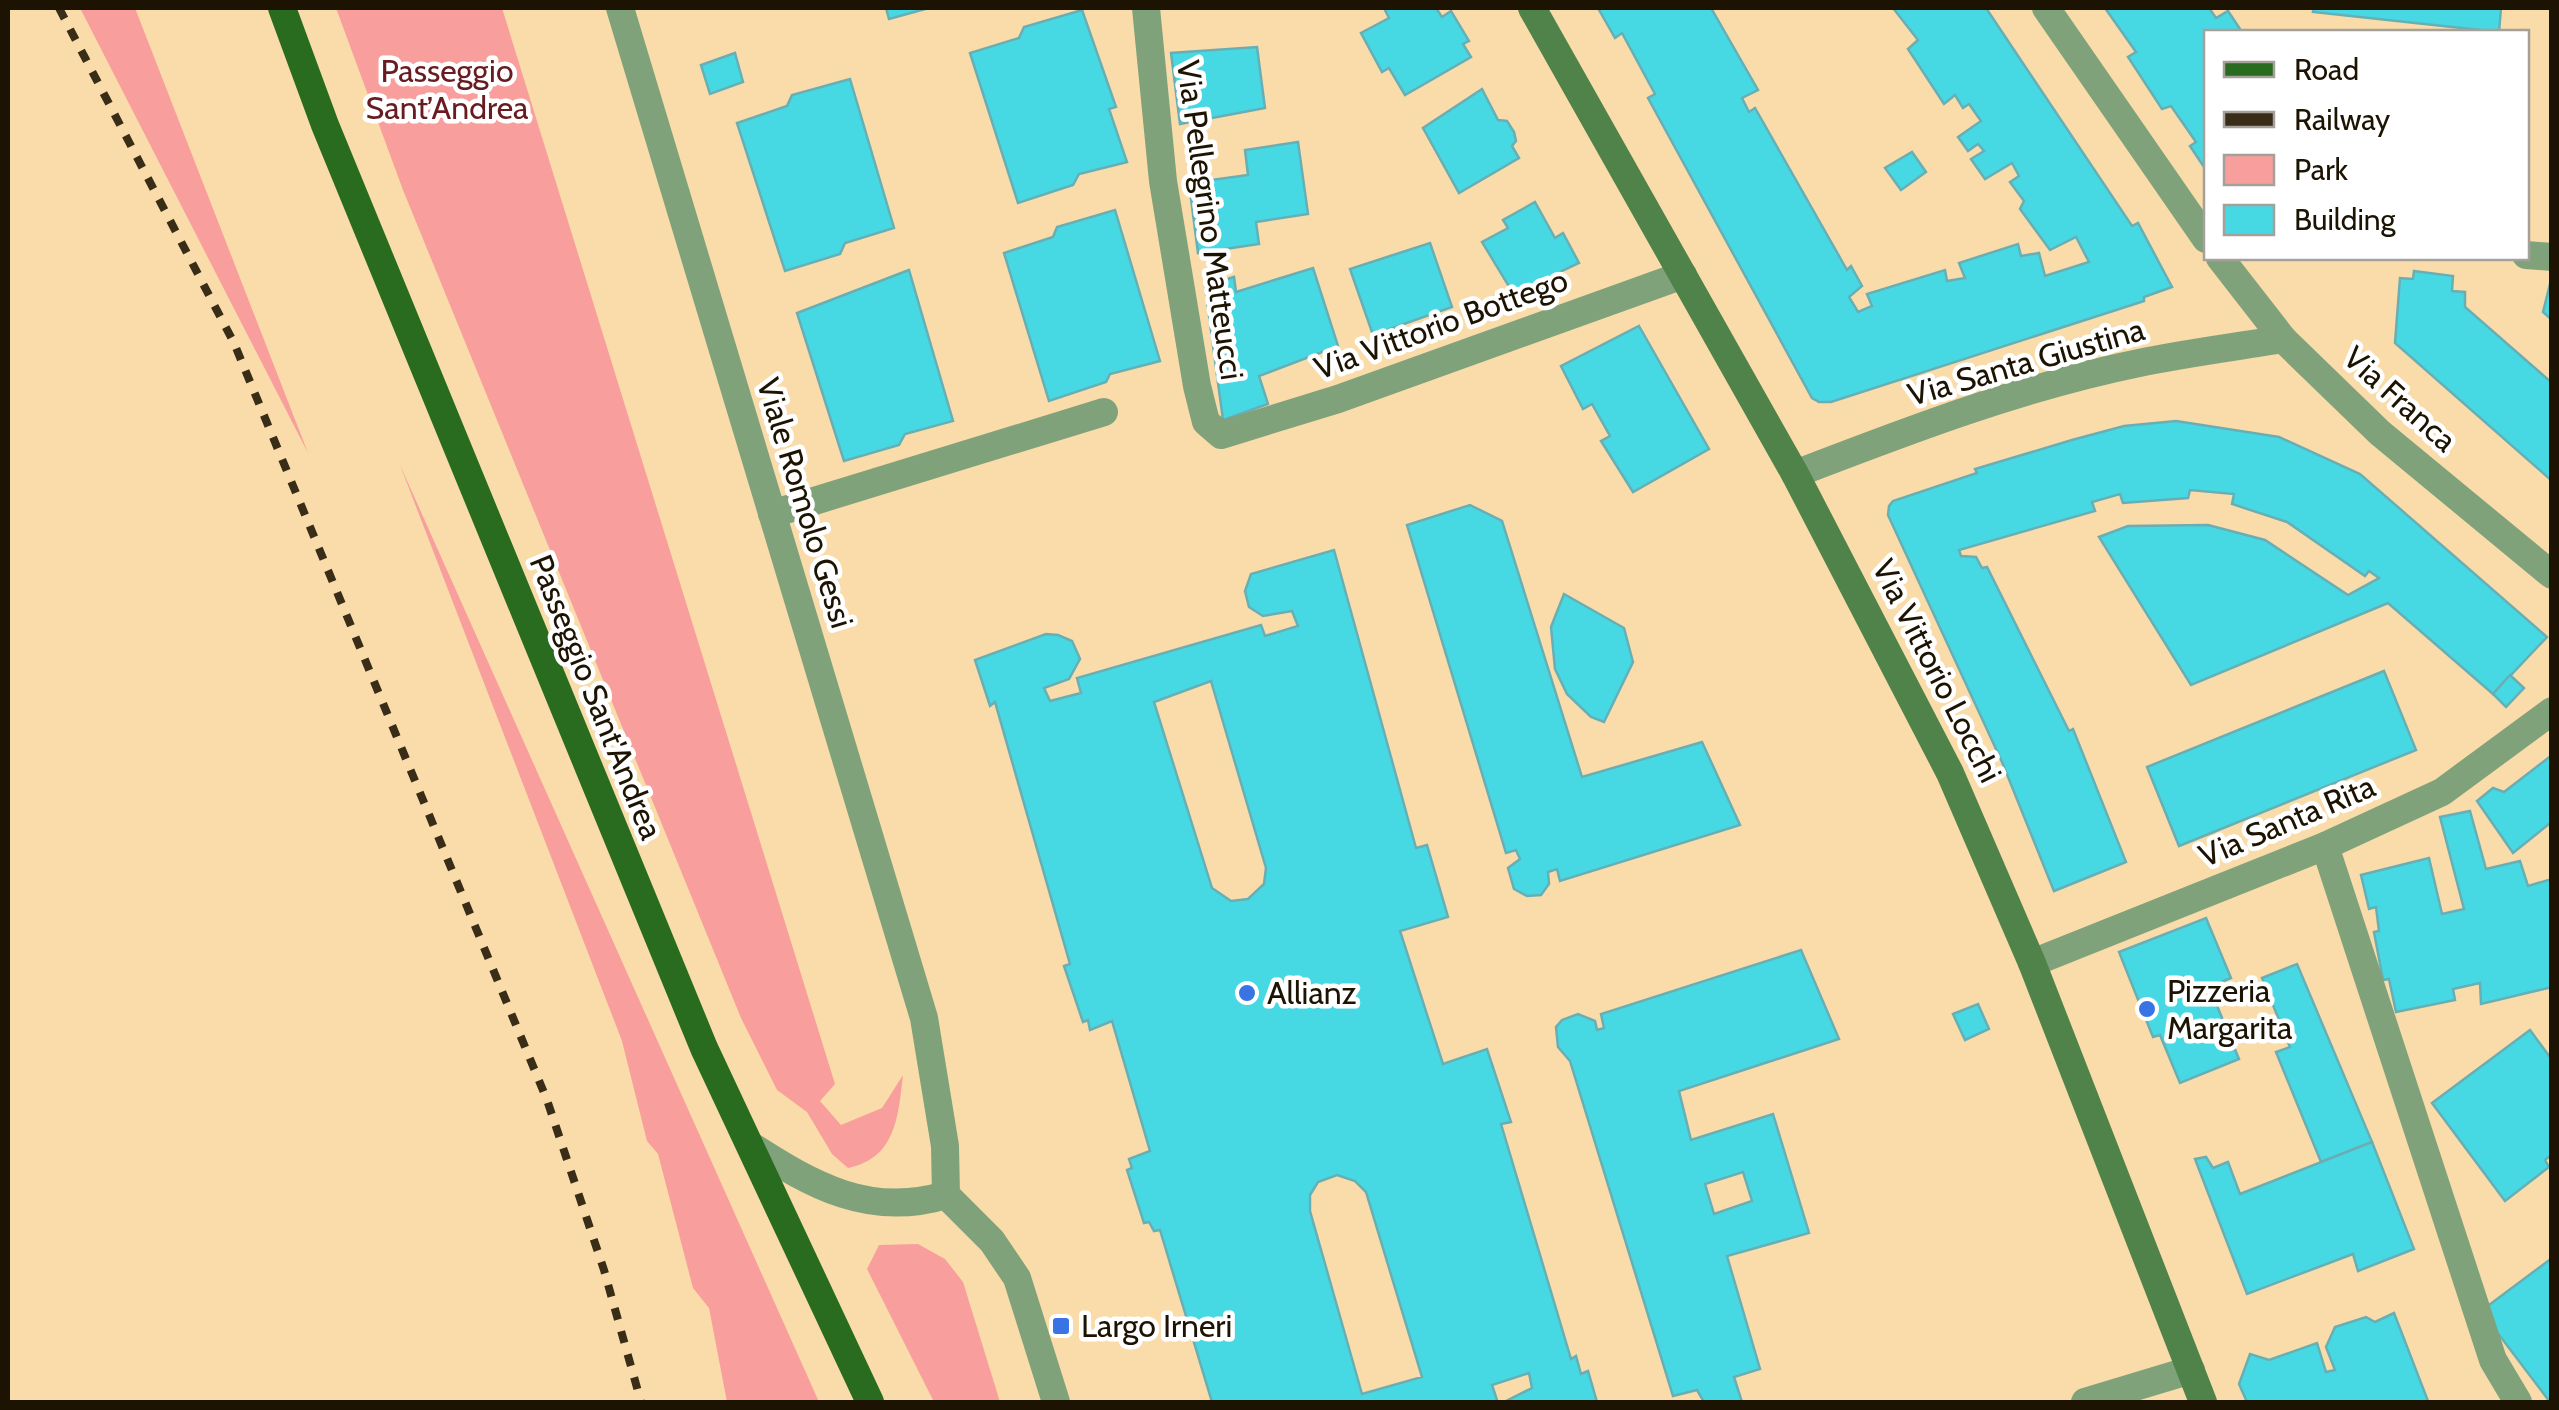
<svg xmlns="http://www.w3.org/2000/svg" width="2559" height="1410" font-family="Cabin,sans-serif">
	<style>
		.green { fill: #f89f9d }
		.building { fill: #47d9e3; stroke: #67afb4; stroke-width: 2.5; fill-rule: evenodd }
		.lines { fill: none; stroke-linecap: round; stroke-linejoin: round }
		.minor { stroke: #80a27b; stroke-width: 28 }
		.secondary { stroke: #508349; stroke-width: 28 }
		.primary { stroke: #296c20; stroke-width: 28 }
		.rail { stroke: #392d18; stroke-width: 8; stroke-dasharray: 12 12; stroke-linecap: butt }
		.poi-dot { fill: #3874e3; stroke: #fff; stroke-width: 4 }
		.labels { text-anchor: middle; stroke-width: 9; stroke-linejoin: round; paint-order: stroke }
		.park-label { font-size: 32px; fill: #681b20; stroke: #fff }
		.street-label { font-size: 32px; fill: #1d1302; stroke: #fff }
		.poi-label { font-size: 32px; fill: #1d1302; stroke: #fff; text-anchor: start }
	</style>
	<rect width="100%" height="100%" fill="#f9dca9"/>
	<g class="green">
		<path d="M80 8H135L308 453Z"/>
		<path d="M336 8H502L835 1084 820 1101 841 1125 882 1108 903 1075C898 1117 896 1158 848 1168L832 1154 807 1112 777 1090 741 1018 403 190Z"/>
		<path d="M400 465 819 1402H727L709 1308 693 1288 658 1154 647 1141 622 1041Z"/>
		<path d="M918 1244 945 1259 963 1282 1000 1402H934L867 1269 879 1245Z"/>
	</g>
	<g class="building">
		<path d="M886 8H929L889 19Z"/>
		<path d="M1389 8H1436L1442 17 1451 11 1469 41 1463 44 1471 57 1405 95 1389 68 1382 72 1361 33 1389 18 1385 10Z"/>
		<path d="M1598 8H1711L1758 90 1742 98 1749 112 1755 108 1847 270 1851 266 1862 286 1849 297 1858 312 1872 306 1867 294 1945 270 1947 281 1965 278 1959 263 2018 244 2021 256 2039 253 2045 276 2089 262 2076 237 2050 250 2020 209 2024 201 2010 182 2019 176 2012 163 1985 179 1971 159 1984 151 1978 144 1968 151 1958 137 1981 121 1969 104 1963 108 1955 95 1944 104 1908 49 1918 40 1893 8H1986L2132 226 2138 223 2172 287 2144 297V301L1831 402H1819L1812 398 1648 98 1655 94 1622 33 1615 38Z"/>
		<path d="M2105 8H2209L2216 18 2228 11 2242 32H2206V170L2190 146 2196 142 2171 106 2162 109 2128 57 2136 52Z"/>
		<path d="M2314 8H2501L2499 32 2313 12Z"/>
		<path d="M1082 10 1116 107 1109 109 1127 162 1079 174 1073 185 1018 203 970 53 1019 38 1024 27Z"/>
		<path d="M1257 47 1265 108 1180 124 1171 53Z"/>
		<path d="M735 53 743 82 710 94 701 65Z"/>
		<path d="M850 79 894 228 845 243 840 254 785 271 737 123 787 106 792 95Z"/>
		<path d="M1482 89 1498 120 1507 121 1514 132 1516 141 1512 146 1519 158 1459 193 1423 128Z"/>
		<path d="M1298 142 1308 214 1256 222 1259 244 1198 253 1189 183 1248 175 1245 150Z"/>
		<path d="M1912 152 1926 172 1901 190 1885 168Z"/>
		<path d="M1535 202 1555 238 1563 233 1579 263 1549 277 1552 283 1540 291 1536 286 1516 298 1482 242 1508 228 1503 220Z"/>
		<path d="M1115 210 1160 361 1110 374 1106 382 1049 401 1004 253 1053 237 1057 227Z"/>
		<path d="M1430 243 1452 307 1373 335 1350 269Z"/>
		<path d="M1313 268 1338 346 1259 376 1268 404 1223 420 1205 286 1234 277 1236 292Z"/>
		<path d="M909 270 953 421 905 434 899 445 844 461 797 313Z"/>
		<path d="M2414 271 2453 276 2452 291 2465 292V307L2552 383V481L2395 343 2400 278 2413 279Z"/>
		<path d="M2550 284H2552V320L2543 312Z"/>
		<path d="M1639 326 1709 449 1633 492 1601 441 1610 436 1592 404 1583 409 1561 366Z"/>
		<path d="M2176 421 2279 437 2360 474 2547 637 2493 694 2388 603 2191 685 2099 537 2128 526 2208 525 2265 540 2348 595 2379 578 2369 571 2365 576 2287 522 2232 504 2234 494 2190 490 2188 498 2123 503 2120 494 2092 502 2095 511 1959 550 1961 556 1976 557 1982 568 1987 567 2069 731 2073 729 2126 862 2054 891 2002 762 1888 515 1889 506 1893 501 1977 473 1975 469 2072 440 2124 426Z"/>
		<path d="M1470 505 1502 521 1582 777 1702 742 1740 825 1560 881 1557 869 1548 872 1549 884 1541 895 1527 896 1514 889 1508 868 1520 859 1516 850 1506 853 1407 525Z"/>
		<path d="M1334 550 1416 848 1427 845 1448 917 1400 931 1443 1064 1487 1049 1511 1122 1501 1124 1571 1359 1576 1356 1581 1374 1588 1371 1597 1402H1504L1532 1388 1529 1373 1492 1385 1497 1400 1486 1402H1212L1160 1230 1154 1231 1149 1222 1144 1223 1127 1170 1132 1168 1129 1159 1150 1151 1112 1021 1090 1030 1088 1020 1083 1022 1064 966 1070 964 995 702 990 706 975 660 1046 634 1058 635 1072 641 1080 659 1069 679 1044 688 1050 701 1081 693 1077 678 1261 625 1265 636 1298 626 1292 611 1263 616 1249 607 1245 591 1251 574ZM1211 681 1266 868 1264 884 1248 899 1231 901 1212 888 1154 702ZM1337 1175 1355 1181 1366 1192 1422 1377 1362 1394 1310 1211V1195L1318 1182Z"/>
		<path d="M1564 594 1624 628 1633 662 1604 722 1591 717 1567 694 1555 669 1551 627Z"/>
		<path d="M2384 671 2416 750 2179 846 2147 767Z"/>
		<path d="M2510 675 2524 688 2506 707 2493 694Z"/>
		<path d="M2552 755V827L2549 824 2513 853 2477 801 2493 788 2504 792Z"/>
		<path d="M2470 811 2486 869 2520 861 2528 886 2552 879V987L2481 1004 2480 983 2453 989 2455 1000 2396 1012 2389 979 2383 980 2374 932 2379 931 2376 907 2369 909 2361 875 2429 858 2442 914 2464 909 2440 817Z"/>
		<path d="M2206 918 2231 978 2201 990 2205 999 2213 996 2239 1059 2180 1083 2160 1035 2153 1037 2119 952Z"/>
		<path d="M1801 950 1839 1039 1679 1091 1691 1140 1773 1114 1809 1233 1727 1256 1760 1369 1734 1377 1742 1402H1704L1697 1390 1673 1396 1570 1061 1558 1047 1556 1027 1562 1020 1578 1014 1595 1021 1597 1030 1604 1028 1601 1014ZM1743 1172 1752 1201 1714 1214 1705 1184Z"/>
		<path d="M2297 964 2372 1142 2321 1162 2276 1052 2290 1047 2262 978Z"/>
		<path d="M1978 1004 1989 1029 1965 1040 1953 1014Z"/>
		<path d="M2530 1030 2552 1060V1154L2545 1160 2549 1167 2505 1201 2432 1103Z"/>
		<path d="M2372 1142 2414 1249 2358 1271 2353 1254 2247 1294 2195 1159 2206 1157 2213 1168 2228 1162 2240 1194Z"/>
		<path d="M2552 1258V1402H2550L2481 1311Z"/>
		<path d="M2394 1313 2428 1401 2247 1402 2239 1384 2250 1354 2269 1360 2317 1343 2326 1372 2335 1370 2326 1347 2335 1327 2366 1317 2375 1322Z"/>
	</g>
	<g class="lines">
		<g class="minor">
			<path d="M620 8 924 1018 945 1146 946 1195 992 1241 1017 1278 1056 1402"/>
			<path d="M1146 8 1163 181 1197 386 1206 422 1221 435 1338 399 1683 275"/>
			<path d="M2046 8 2206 239"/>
			<path d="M2526 255 2552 257"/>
			<path d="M2220 258 2283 339 2380 433 2552 575"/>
			<path d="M1795 474C1907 431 2021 387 2139 363 2186 353 2235 347 2283 339"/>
			<path d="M772 514 1104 412"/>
			<path d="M2325 846 2493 1360 2518 1402"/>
			<path d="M2032 963 2325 846 2442 792 2552 711"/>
			<path d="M750 1145C813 1186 870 1218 946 1195"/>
			<path d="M2085 1402 2191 1370"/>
		</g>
		<path class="secondary" d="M1532 8 1795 474 1950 773 2032 963 2203 1402"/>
		<path class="primary" d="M282 8 325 125 704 1048 870 1402"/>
		<path class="rail" d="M59 8 234 343 547 1100 604 1270 641 1402"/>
	</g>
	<g class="poi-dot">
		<circle cx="1247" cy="993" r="10"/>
		<circle cx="2147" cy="1009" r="10"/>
		<rect x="1051" y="1316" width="20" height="20" rx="5"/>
	</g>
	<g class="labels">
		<g class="park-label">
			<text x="447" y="82">Passeggio<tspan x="447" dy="37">Sant’Andrea</tspan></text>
		</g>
		<g class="street-label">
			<text transform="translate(1210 220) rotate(82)" y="11">Via Pellegrino Matteucci</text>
			<text transform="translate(1441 324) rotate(-20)" y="11">Via Vittorio Bottego</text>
			<text transform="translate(2026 362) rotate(-16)" y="11">Via Santa Giustina</text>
			<text transform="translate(2400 399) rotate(42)" y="11">Via Franca</text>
			<text transform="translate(805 503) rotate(73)" y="11">Viale Romolo Gessi</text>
			<text transform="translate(1937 671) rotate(63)" y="11">Via Vittorio Locchi</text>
			<text transform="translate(596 697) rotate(68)" y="11">Passeggio Sant'Andrea</text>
			<text transform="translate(2287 821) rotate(-23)" y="11">Via Santa Rita</text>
		</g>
		<g class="poi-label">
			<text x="2167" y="1002">Pizzeria<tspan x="2167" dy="37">Margarita</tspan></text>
			<text x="1267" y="1004">Allianz</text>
			<text x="1081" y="1337">Largo Irneri</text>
		</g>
	</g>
	<rect width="2559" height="1410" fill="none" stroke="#1d1302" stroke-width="20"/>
	<rect x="2204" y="30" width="325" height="230" fill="#ffffff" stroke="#a5a19a" stroke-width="2.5"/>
	<rect x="2224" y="62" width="50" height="15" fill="#296c20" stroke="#a5a19a" stroke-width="2.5"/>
	<text x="2294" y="80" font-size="30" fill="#1d1302">Road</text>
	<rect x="2224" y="112" width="50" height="15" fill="#392d18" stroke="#a5a19a" stroke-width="2.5"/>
	<text x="2294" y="130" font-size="30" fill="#1d1302">Railway</text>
	<rect x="2224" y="155" width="50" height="30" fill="#f89f9d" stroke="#a5a19a" stroke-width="2.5"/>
	<text x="2294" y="180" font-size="30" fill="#1d1302">Park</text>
	<rect x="2224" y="205" width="50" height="30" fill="#47d9e3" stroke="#a5a19a" stroke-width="2.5"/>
	<text x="2294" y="230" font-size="30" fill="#1d1302">Building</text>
</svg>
